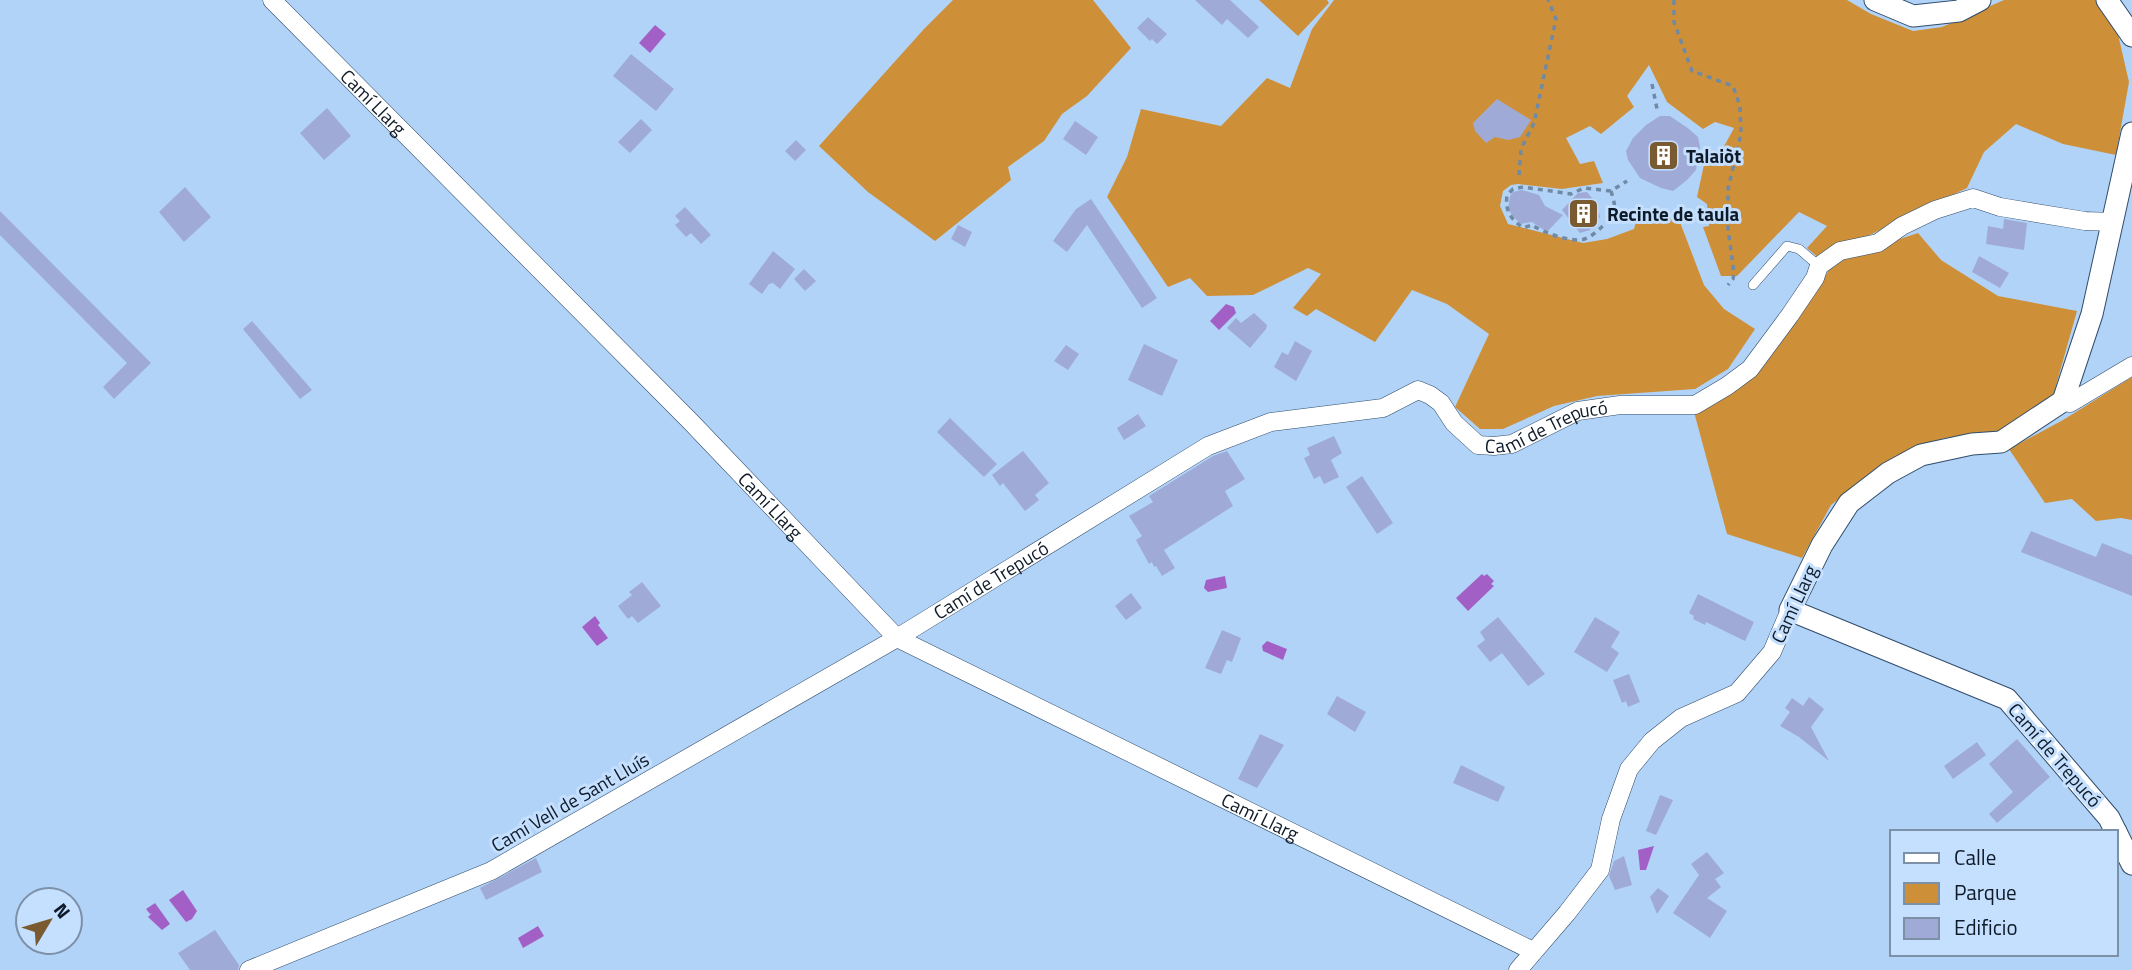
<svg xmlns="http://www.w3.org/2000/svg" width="2132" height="970" font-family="'Titillium Web',sans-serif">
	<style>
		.green { fill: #cd9039 }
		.water { fill: #a260c6 }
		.building { fill: #9fabd6 }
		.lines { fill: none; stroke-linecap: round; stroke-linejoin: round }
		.service-casing { stroke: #304c6b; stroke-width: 10 }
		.minor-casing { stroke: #304c6b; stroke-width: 19 }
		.tertiary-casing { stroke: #304c6b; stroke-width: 23 }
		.path { stroke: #7089a4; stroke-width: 3.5; stroke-dasharray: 5 5; stroke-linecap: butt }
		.service { stroke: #fff; stroke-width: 9 }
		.minor { stroke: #fff; stroke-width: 18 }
		.tertiary { stroke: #fff; stroke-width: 21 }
		.labels { text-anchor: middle; stroke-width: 6; stroke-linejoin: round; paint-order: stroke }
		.street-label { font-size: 19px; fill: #0e1a27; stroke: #c5dffe }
		.poi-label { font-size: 19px; font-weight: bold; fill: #0e1a27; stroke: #c5dffe; text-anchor: start }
	</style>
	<rect width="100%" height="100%" fill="#b2d3f8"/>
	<g class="green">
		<path d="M953 0H1093L1131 48 1087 96 1062 114 1044 141 1008 167 1011 180 935 241 868 192 819 146 924 29Z"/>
		<path d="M1259 0H1327L1329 3 1298 36Z"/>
		<path d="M1334 0H1847L1871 14 1913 31 1942 27 2004 0H2096L2117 30 2129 82 2116 155 2063 144 2016 124 1984 152 1967 188 1820 259 1807 248 1827 226 1799 212 1737 276H1721L1703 227 1709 226 1707 204 1697 197 1707 151 1722 150 1734 128 1715 122 1703 129 1667 102 1649 65 1627 96 1634 107 1601 134 1590 126 1566 138 1580 164 1594 161 1603 183 1562 189 1518 184 1511 185 1503 191 1500 206 1508 224 1583 243 1607 239 1634 229 1637 218 1678 217 1704 285 1724 309 1755 329 1728 369 1695 389 1597 396 1554 406 1503 429H1480L1455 407 1489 334 1447 304 1412 290 1375 342 1316 309 1307 316 1293 308 1321 274 1308 268 1253 295 1207 296 1190 278 1168 287 1107 197 1127 157 1141 109 1221 126 1267 78 1290 88 1312 29Z"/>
		<path d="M1918 233 1941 260 1998 296 2077 311 2053 396 1993 435 1944 438 1892 458 1831 505 1802 558 1727 534 1694 412 1735 389 1768 360 1832 266 1857 253Z"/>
		<path d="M2132 377V520L2121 518 2096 521 2072 499 2045 503 2009 449 2063 420Z"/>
	</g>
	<g class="water">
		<path d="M655 25 666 34 650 53 639 43Z"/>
		<path d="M1226 304 1234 307 1236 313 1219 330 1210 321Z"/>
		<path d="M1482 574 1484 576 1487 574 1494 581 1491 584 1494 586 1468 611 1456 598Z"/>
		<path d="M1225 576 1227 588 1208 592 1204 588 1206 580Z"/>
		<path d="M595 616 600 623 598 625 608 638 597 646 582 627Z"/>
		<path d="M1267 641 1287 649 1283 660 1263 651 1262 646Z"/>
		<path d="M1654 846 1646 870H1640L1638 850Z"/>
		<path d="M183 890 197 911 192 919 186 922 169 900Z"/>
		<path d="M155 903 170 924 162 930 148 917 152 913 150 914 146 909Z"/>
		<path d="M538 926 544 936 523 948 518 938Z"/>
	</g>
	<g class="building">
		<path d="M1195 0H1230L1259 27 1248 38 1227 19 1222 25Z"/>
		<path d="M1148 17 1167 34 1157 44 1152 39 1150 41 1137 28Z"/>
		<path d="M631 54 674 89 656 111 613 76Z"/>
		<path d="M1497 99 1531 120 1520 137 1508 140 1495 137 1486 143 1475 131 1473 123Z"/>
		<path d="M327 108 351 136 324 160 300 133Z"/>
		<path d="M1660 116H1670L1689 129 1698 137 1700 147 1696 170 1687 180 1673 191 1661 188 1640 178 1628 160 1626 151 1633 138 1646 125Z"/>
		<path d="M641 119 652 130 630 153 618 142Z"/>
		<path d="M1075 121 1098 137 1086 155 1063 139Z"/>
		<path d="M796 140 806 150 795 161 785 151Z"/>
		<path d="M185 187 211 217 184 242 159 212Z"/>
		<path d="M1522 190 1539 195 1545 206 1563 215 1547 232 1532 222 1520 224 1508 210 1510 196 1513 192Z"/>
		<path d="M1587 192 1596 203 1600 217 1590 230 1580 233 1562 210 1578 193Z"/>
		<path d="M1091 199 1157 298 1142 308 1087 225 1067 252 1053 241 1076 209Z"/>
		<path d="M685 207 711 235 701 244 691 233 686 237 675 225 680 221 675 216Z"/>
		<path d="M0 211 151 363 114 399 103 387 127 363 0 235Z"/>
		<path d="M2004 219 2027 223 2024 250 1986 244 1988 226 2003 229Z"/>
		<path d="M958 225 972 232 965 247 951 239Z"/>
		<path d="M773 251 795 269 780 289 773 283 769 284 762 294 749 284Z"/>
		<path d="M1979 256 2009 273 2000 288 1972 272Z"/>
		<path d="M804 269 816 281 805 291 794 279Z"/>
		<path d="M1254 313 1267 325 1266 329 1250 348 1227 328 1236 318 1241 323Z"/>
		<path d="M252 321 312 390 300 399 243 329Z"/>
		<path d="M1295 341 1312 351 1296 381 1274 367 1282 352 1288 355Z"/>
		<path d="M1144 344 1178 360 1162 396 1128 380Z"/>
		<path d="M1066 345 1079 354 1068 370 1054 361Z"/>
		<path d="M1138 414 1146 426 1124 440 1117 428Z"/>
		<path d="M950 418 997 464 984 477 937 432Z"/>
		<path d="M1334 436 1342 453 1331 460 1339 477 1324 484 1320 476 1314 479 1304 458 1310 455 1307 448Z"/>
		<path d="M1023 451 1049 483 1035 495 1039 500 1025 511 1003 483 1000 486 992 475Z"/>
		<path d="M1227 451 1245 479 1225 491 1233 506 1164 550 1175 568 1162 576 1156 566 1154 567 1152 562 1149 564 1136 540 1142 536 1129 516 1153 502 1149 496 1213 456Z"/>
		<path d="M1362 476 1393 523 1377 534 1346 487Z"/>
		<path d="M2031 531 2096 557 2102 543 2132 555V596L2021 552Z"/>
		<path d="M642 582 661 606 638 623 632 616 628 619 618 606 632 595 629 592Z"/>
		<path d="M1131 593 1142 608 1126 620 1115 606Z"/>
		<path d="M1698 594 1754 622 1745 641 1706 622 1705 625 1693 619 1694 616 1689 613Z"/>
		<path d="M1498 617 1545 674 1528 686 1502 653 1490 662 1477 646 1485 640 1480 632Z"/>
		<path d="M1595 617 1620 632 1611 647 1619 653 1607 672 1574 652Z"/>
		<path d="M1222 630 1241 638 1232 662 1227 660 1221 674 1205 668Z"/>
		<path d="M1629 674 1640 702 1628 707 1626 701 1622 703 1613 680Z"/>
		<path d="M1337 696 1366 712 1355 732 1327 714Z"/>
		<path d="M1809 697 1824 709 1811 727 1829 761 1799 737 1780 726 1790 712 1785 708 1792 698 1803 706Z"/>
		<path d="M1260 734 1284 745 1257 788 1238 779Z"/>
		<path d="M2017 739 2050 777 1997 823 1989 814 2013 792 1989 764Z"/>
		<path d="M1977 742 1986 755 1953 779 1944 766Z"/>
		<path d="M1461 765 1505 787 1498 802 1453 783Z"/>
		<path d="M1660 795 1673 800 1656 835 1646 831Z"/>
		<path d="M1707 852 1724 873 1715 879 1721 887 1707 898 1727 911 1710 938 1673 913 1699 875 1691 864Z"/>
		<path d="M1624 856 1632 885 1615 890 1609 876 1614 861Z"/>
		<path d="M536 858 542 872 486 900 480 888Z"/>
		<path d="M1658 888 1669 896 1657 914 1650 897Z"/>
		<path d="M215 930 239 965 238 970H190L178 953Z"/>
	</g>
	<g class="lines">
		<defs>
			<path id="service" d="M1753 285 1787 246 1799 249 1819 266"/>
			<g id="minor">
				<path id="s1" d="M272 0 690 421 897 638 1533 951"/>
				<path d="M2063 401 2070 403 2132 366"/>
				<path id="s2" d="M249 970 491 871 897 638 1208 446 1271 422 1383 408 1418 390 1430 395 1441 403 1454 423 1478 445 1494 446 1512 444 1578 411 1620 405H1695L1727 386 1750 369 1790 315 1815 278 1819 266 1840 251 1878 243 1902 226 1935 210 1973 198 2000 207 2085 221 2113 222"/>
				<path d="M1518 970 1567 913 1600 870 1611 819 1629 769 1652 741 1681 718 1737 693 1772 652 1790 610"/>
			</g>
			<g id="tertiary">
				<path d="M1875 0 1913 16 1959 11 1980 0"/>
				<path d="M2107 0 2132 36"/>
				<path d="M2116 832 2109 818 2007 699 1790 610 1822 545 1849 503 1888 473 1921 455 1972 444 2001 442 2063 401 2092 314 2132 133"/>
				<path d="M2116 832 2132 864"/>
			</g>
		</defs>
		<use href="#service" class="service-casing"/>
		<use href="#minor" class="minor-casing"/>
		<use href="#tertiary" class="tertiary-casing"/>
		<g class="path">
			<path d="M1674 0V22L1692 71 1733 86 1740 106 1741 134 1728 189V229L1734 273 1733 279 1728 285"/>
			<path d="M1652 84 1657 109"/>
			<path d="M1519 175 1521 149 1534 123 1556 19 1548 0"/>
			<path d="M1611 191 1584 188 1571 194 1523 187 1513 189 1507 195C1505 211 1510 218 1523 228L1532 225C1545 233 1564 240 1580 240 1590 239 1597 231 1604 225 1618 213 1616 209 1611 191L1627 181"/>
		</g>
		<use href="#service" class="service"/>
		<use href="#minor" class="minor"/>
		<use href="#tertiary" class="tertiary"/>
	</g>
	<defs>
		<symbol id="building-square" viewBox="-11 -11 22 22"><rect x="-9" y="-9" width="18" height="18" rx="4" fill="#7a5a30" stroke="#c5dffe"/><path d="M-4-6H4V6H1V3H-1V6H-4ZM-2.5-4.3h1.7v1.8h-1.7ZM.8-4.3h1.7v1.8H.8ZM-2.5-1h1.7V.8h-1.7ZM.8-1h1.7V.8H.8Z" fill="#fff"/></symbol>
	</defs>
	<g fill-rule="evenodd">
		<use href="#building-square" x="1646" y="138" width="35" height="35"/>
		<use href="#building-square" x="1566" y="196" width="35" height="35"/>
	</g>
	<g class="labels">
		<g class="street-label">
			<text dy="7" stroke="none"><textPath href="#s1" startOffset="144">Camí Llarg</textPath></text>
			<text dy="7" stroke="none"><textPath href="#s2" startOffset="1470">Camí de Trepucó</textPath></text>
			<text dy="7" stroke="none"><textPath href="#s1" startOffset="710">Camí Llarg</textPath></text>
			<text dy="7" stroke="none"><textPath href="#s2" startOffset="840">Camí de Trepucó</textPath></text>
			<text transform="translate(1794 604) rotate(-65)" y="7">Camí Llarg</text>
			<text transform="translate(2055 755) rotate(49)" y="7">Camí de Trepucó</text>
			<text transform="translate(570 802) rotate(-30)" y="7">Camí Vell de Sant Lluís</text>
			<text dy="7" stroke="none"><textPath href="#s1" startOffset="1298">Camí Llarg</textPath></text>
		</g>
		<g class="poi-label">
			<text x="1686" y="163">Talaiòt</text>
			<text x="1607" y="221">Recinte de taula</text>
		</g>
	</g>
	<rect x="1890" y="830" width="228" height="126" fill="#c5dffe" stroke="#7c90a8" stroke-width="2"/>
	<rect x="1904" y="853" width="35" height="10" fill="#ffffff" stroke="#7c90a8" stroke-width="2"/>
	<text x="1954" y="865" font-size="21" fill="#0e1a27">Calle</text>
	<rect x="1904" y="883" width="35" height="21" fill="#cd9039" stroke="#7c90a8" stroke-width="2"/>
	<text x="1954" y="900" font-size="21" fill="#0e1a27">Parque</text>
	<rect x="1904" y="918" width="35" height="21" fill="#9fabd6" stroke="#7c90a8" stroke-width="2"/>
	<text x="1954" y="935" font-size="21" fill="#0e1a27">Edificio</text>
	<g transform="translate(49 921) rotate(52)"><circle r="33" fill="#c5dffe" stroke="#7c90a8" stroke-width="2"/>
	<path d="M0-5L12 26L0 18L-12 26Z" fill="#7a5a30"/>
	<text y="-10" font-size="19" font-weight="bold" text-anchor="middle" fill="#0e1a27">N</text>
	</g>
</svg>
